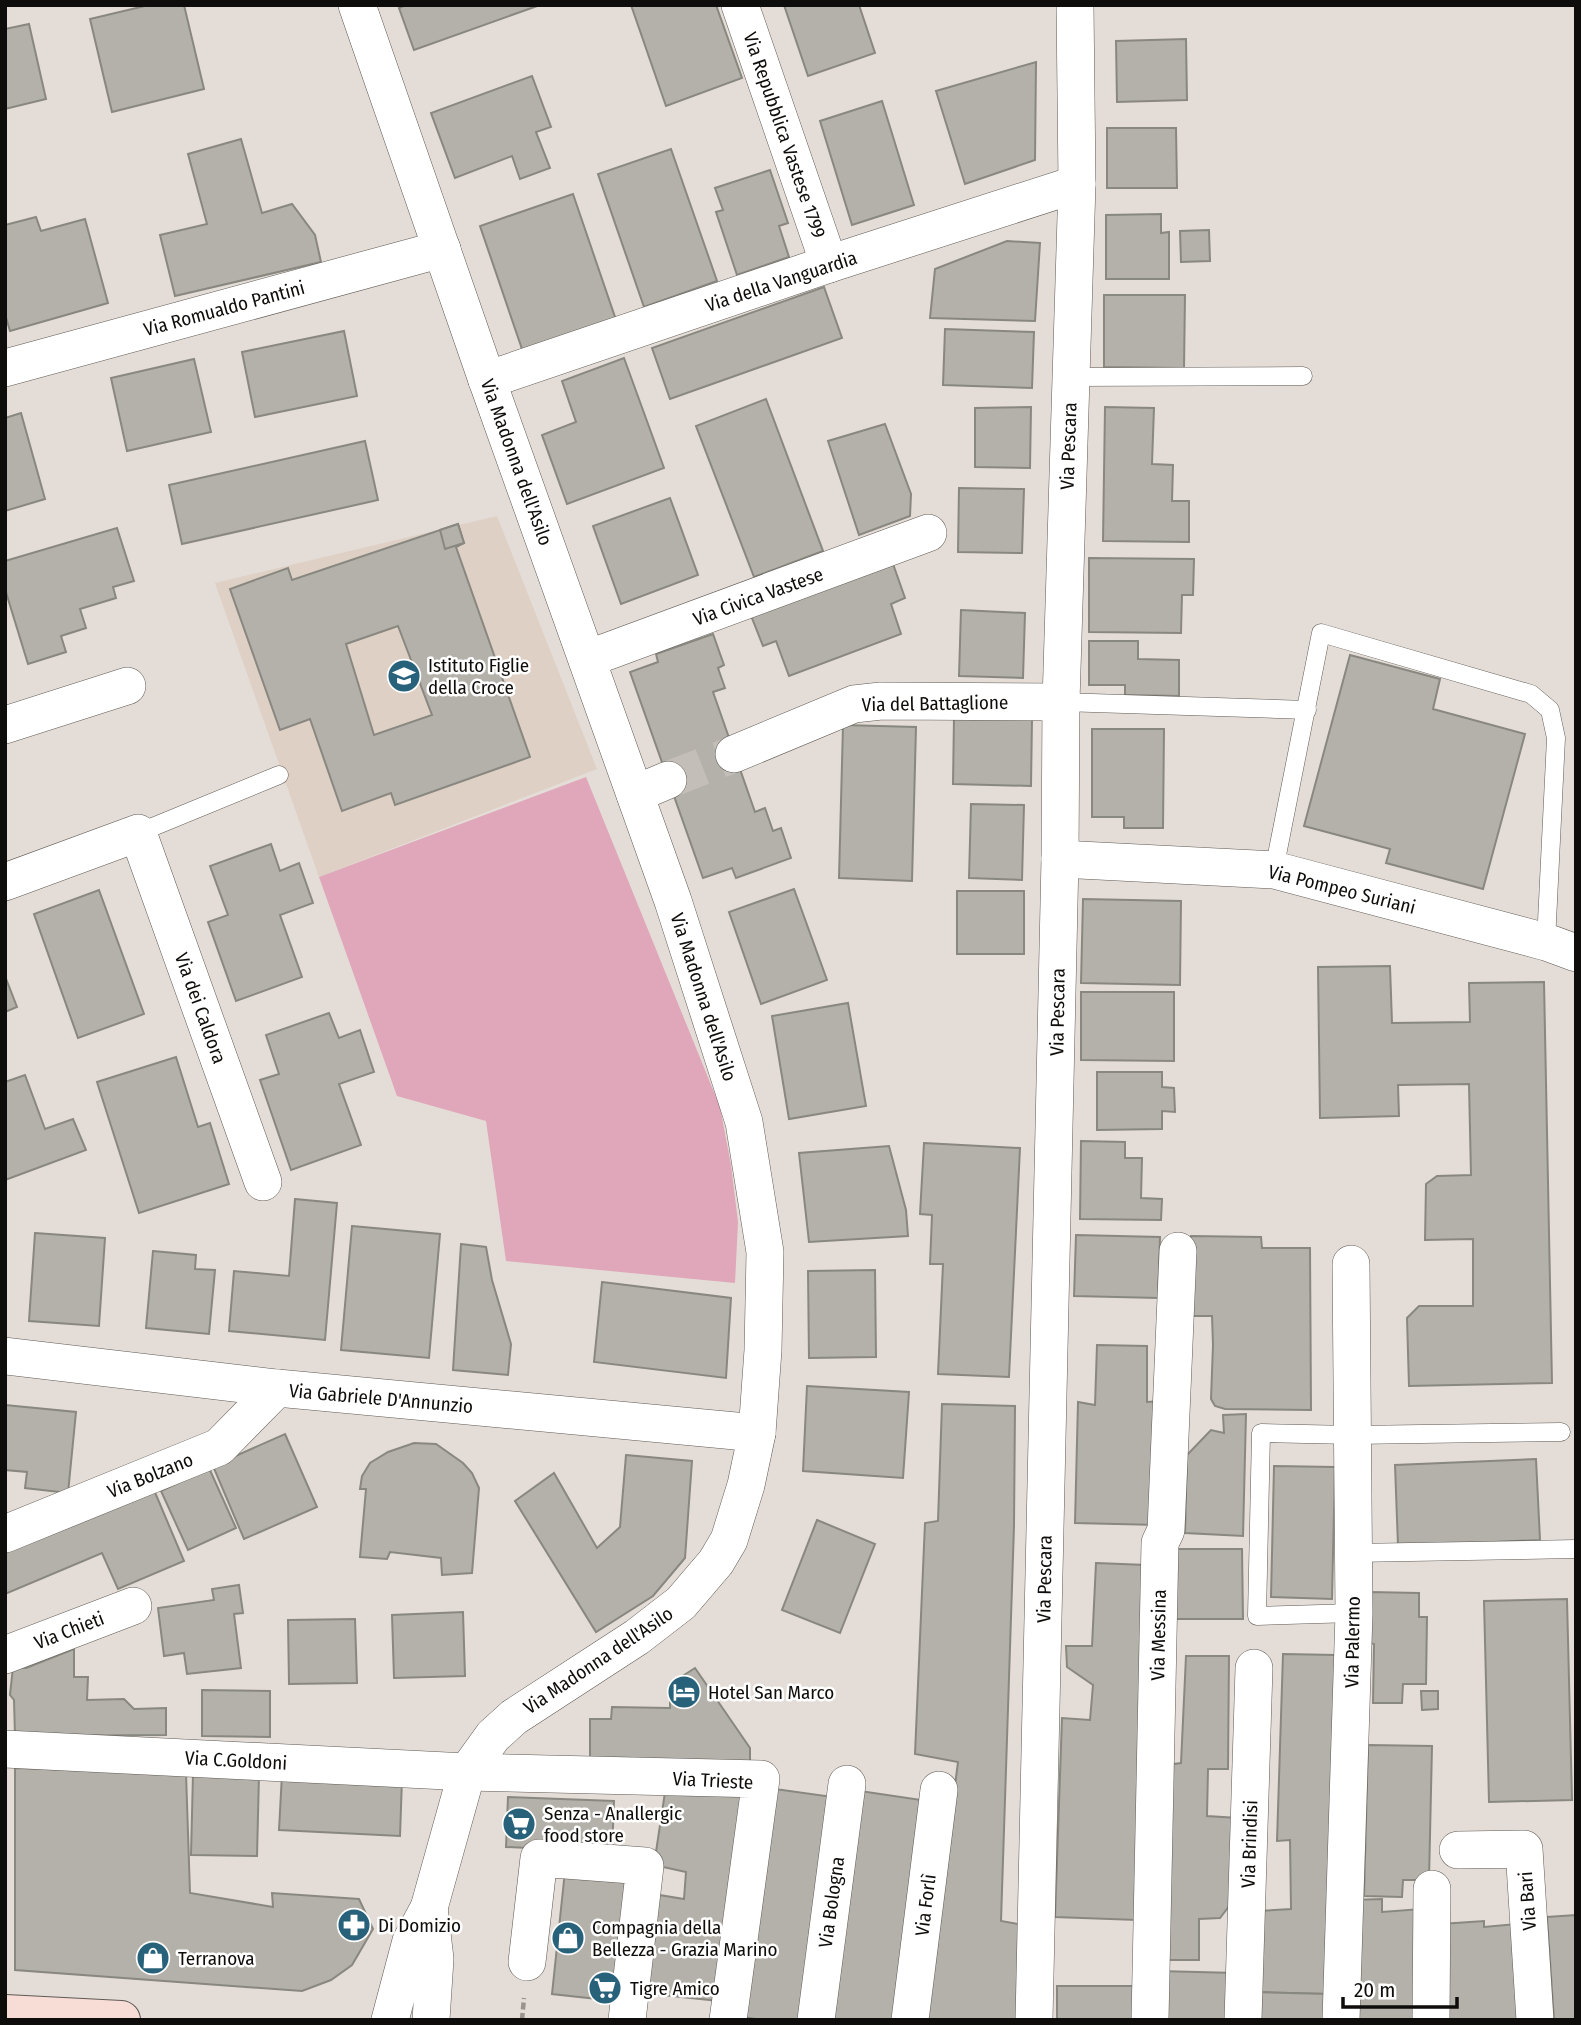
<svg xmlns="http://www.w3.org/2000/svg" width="1581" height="2025" font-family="'Fira Sans Condensed',sans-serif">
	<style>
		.built { fill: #ded0c5 }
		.green { fill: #dfa7b9 }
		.building { fill: #b3b1a9; stroke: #898880; stroke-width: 2; fill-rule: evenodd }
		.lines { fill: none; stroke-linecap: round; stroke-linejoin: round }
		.street-tunnel { stroke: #c4beb8; stroke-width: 37; stroke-dasharray: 37 18; stroke-linecap: butt }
		.lane-casing { stroke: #5f5954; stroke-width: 19 }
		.street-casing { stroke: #5f5954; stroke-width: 38 }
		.secondary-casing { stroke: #5f5954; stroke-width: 40 }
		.path { stroke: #99948f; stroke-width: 4.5; stroke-dasharray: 7 3.5; stroke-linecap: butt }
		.lane { stroke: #fff; stroke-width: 18 }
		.street { stroke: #fff; stroke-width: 37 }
		.secondary { stroke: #f8dcd6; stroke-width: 38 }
		.labels { text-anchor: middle; stroke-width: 5; stroke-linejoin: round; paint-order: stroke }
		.street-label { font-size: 19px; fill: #0f0d0b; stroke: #fff }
		.poi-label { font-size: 19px; fill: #0f0d0b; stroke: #fff; text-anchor: start }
	</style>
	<rect width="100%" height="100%" fill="#e4ddd7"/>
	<path class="built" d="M497 516 597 769 319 877 215 583Z"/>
	<path class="green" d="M586 777 720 1107 731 1165 738 1222 735 1283 506 1261 486 1121 397 1096 319 877Z"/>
	<g class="building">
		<path d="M149 5H184L204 89 112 112 90 19Z"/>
		<path d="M406 5H540L414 50 399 8Z"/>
		<path d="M631 5H716L742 78 666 106Z"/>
		<path d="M784 5H859L875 53 808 76Z"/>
		<path d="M29 24 46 99 5 109V29Z"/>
		<path d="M1186 39 1187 100 1117 102 1116 41Z"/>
		<path d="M1036 62 1035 160 965 184 936 91Z"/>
		<path d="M532 76 551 127 536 132 550 168 520 179 512 156 455 178 431 113Z"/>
		<path d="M882 101 914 205 852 225 820 121Z"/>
		<path d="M1107 128H1176L1177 188H1107Z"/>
		<path d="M241 139 262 213 292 204 315 235 321 262 175 296 160 235 207 224 188 154Z"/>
		<path d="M671 149 717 281 644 307 598 174Z"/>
		<path d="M770 170 788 223 779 226 789 257 737 275 716 212 723 210 715 188Z"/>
		<path d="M573 194 616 320 523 352 480 226Z"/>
		<path d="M1161 214V233L1169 232V279H1106V215Z"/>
		<path d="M36 217 41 231 85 219 108 303 10 331 5 314V225Z"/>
		<path d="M1209 230 1210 261 1181 262 1180 231Z"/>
		<path d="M1007 241 1040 243 1035 321 930 318 935 269Z"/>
		<path d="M824 287 842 338 670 399 652 348Z"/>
		<path d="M1104 295H1185L1184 368 1104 367Z"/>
		<path d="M945 329 1034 332 1032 388 943 385Z"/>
		<path d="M344 331 357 396 255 417 242 352Z"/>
		<path d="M624 358 664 468 567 504 542 435 576 422 562 381Z"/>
		<path d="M194 359 211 432 127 451 111 378Z"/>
		<path d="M766 399 823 551 754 577 696 426Z"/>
		<path d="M1031 407 1030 468 975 467V408Z"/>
		<path d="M1105 407 1154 408 1152 464 1173 465 1172 501H1189V542L1103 541Z"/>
		<path d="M21 413 45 499 5 511V418Z"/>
		<path d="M885 424 911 494 910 516 859 535 828 441Z"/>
		<path d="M365 441 378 500 182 544 169 485Z"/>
		<path d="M959 488 1024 489 1022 553 958 552Z"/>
		<path d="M670 498 698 575 621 604 593 526Z"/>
		<path d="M458 524 464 543 456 547 530 757 395 805 391 793 342 811 310 719 280 730 230 589 288 568 292 580ZM398 626 432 715 374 735 346 644Z"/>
		<path d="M458 524 464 543 445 549 440 530Z"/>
		<path d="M117 528 134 581 113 587 116 598 80 609 86 628 61 636 66 652 28 664 5 589V561Z"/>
		<path d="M1089 558 1194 559 1193 595H1182L1181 633 1089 632Z"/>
		<path d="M892 561 905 598 891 604 901 634 789 676 776 641 763 646 750 613Z"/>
		<path d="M961 610 1025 613 1023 678 959 676Z"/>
		<path d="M713 634 724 665 718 668 725 688 713 692 755 812 765 808 773 831 781 828 791 858 736 878 732 868 703 878 630 672 658 662 656 654Z"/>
		<path d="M1089 641H1138V659L1179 660V696L1125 695V685H1089Z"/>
		<path d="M1350 655 1440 679 1433 709 1525 734 1483 889 1386 863 1390 849 1304 826Z"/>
		<path d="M954 717 1032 719 1031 786 953 784Z"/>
		<path d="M843 725 916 727 912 881 839 878Z"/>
		<path d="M1092 729H1164L1163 828H1124V817H1092Z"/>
		<path d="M971 804 1024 805 1022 880 969 878Z"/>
		<path d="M271 844 280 871 299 863 313 903 280 915 302 977 236 1001 208 922 228 915 210 866Z"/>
		<path d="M794 889 827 980 761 1004 729 912Z"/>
		<path d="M99 890 144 1014 78 1038 34 914Z"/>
		<rect x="957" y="891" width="67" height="63"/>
		<path d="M1083 899 1181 901 1180 985 1081 983Z"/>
		<path d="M1390 966 1392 1023 1470 1022 1469 983 1544 982 1552 1383 1409 1386 1407 1318 1419 1306H1473V1239L1425 1240 1426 1184 1437 1176 1471 1175 1469 1084 1398 1085 1399 1116 1320 1118 1318 967Z"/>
		<path d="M5 976 17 1007 5 1012Z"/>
		<path d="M1081 992H1174V1061L1081 1060Z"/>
		<path d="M848 1003 866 1106 789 1119 772 1016Z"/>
		<path d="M329 1013 339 1038 360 1030 374 1072 339 1084 361 1145 291 1170 260 1080 279 1074 266 1035Z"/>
		<path d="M176 1057 198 1127 210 1123 229 1184 139 1213 97 1082Z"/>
		<path d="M1097 1072H1162V1087L1174 1088 1175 1112 1162 1111V1129L1097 1130Z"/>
		<path d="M25 1075 45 1129 73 1119 86 1150 5 1180V1082Z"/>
		<path d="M1081 1141 1125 1142V1158H1142L1141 1198 1162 1199 1161 1220 1080 1219Z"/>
		<path d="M924 1143 1020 1148 1009 1377 938 1374 943 1264H930L932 1215 920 1214Z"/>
		<path d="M889 1146 906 1210 908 1236 809 1242 799 1153Z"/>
		<path d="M295 1199 337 1203 325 1340 229 1331 234 1271 289 1276Z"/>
		<path d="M352 1226 440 1234 429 1358 341 1350Z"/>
		<path d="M35 1233 105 1238 99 1326 29 1321Z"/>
		<path d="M1076 1235 1160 1237 1158 1298 1074 1296Z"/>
		<path d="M1191 1236 1261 1237 1262 1248H1310L1311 1410 1225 1409 1215 1406 1211 1399 1213 1345 1212 1316H1190Z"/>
		<path d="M461 1244 486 1247 492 1280 511 1344 508 1375 453 1370Z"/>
		<path d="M153 1251 196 1255 195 1269 215 1270 209 1334 146 1328Z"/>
		<path d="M875 1270 876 1357 809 1358 808 1271Z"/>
		<path d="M602 1282 731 1298 726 1378 594 1362Z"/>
		<path d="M1097 1345 1147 1346V1402L1161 1401 1158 1525 1075 1523 1078 1402 1095 1405Z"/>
		<path d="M807 1386 909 1392 903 1478 803 1471Z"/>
		<path d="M942 1404 1015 1406 1014 1526 1001 1921 1023 1925 1017 2020H925L958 1762 915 1754 925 1523 938 1521Z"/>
		<path d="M5 1405 76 1412 68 1493 25 1488 27 1472 5 1470Z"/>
		<path d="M1246 1414 1243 1536 1185 1533 1187 1455 1211 1430 1224 1433 1223 1415Z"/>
		<path d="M285 1434 317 1507 244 1539 213 1466Z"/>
		<path d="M414 1443 436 1444 463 1463 472 1473 479 1488 472 1573 442 1575 441 1558 390 1552 387 1559 360 1557 366 1489H360L362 1476 370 1463 388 1452Z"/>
		<path d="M626 1455 692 1461 685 1558 653 1596 596 1632 515 1501 554 1473 597 1548 620 1527Z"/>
		<path d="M1536 1459 1540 1540 1398 1546 1395 1465Z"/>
		<path d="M1274 1466 1335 1467 1332 1599 1271 1597Z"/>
		<path d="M209 1468 236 1528 188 1550 161 1491Z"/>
		<path d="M154 1490 184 1561 118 1589 102 1553 5 1594V1553Z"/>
		<path d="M817 1520 875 1544 840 1633 782 1610Z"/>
		<path d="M1172 1549H1242L1243 1619H1172Z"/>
		<path d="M1096 1563 1146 1565 1137 1920 1055 1917 1062 1718 1090 1720 1093 1685 1067 1667 1066 1646H1092Z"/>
		<path d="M239 1585 243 1613 234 1614 241 1668 187 1674 184 1653 164 1656 158 1608 214 1600 212 1589Z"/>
		<path d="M1370 1592 1419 1593V1617H1427L1426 1684H1403L1402 1703H1373L1374 1644 1369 1643Z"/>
		<path d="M1567 1599 1572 1800 1489 1802 1484 1601Z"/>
		<path d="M463 1612 465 1676 394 1678 392 1615Z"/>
		<path d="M355 1619 357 1683 289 1684 288 1620Z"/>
		<path d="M74 1649V1677H88L87 1700 124 1699 134 1709 166 1708V1735L15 1736 14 1700 10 1695 13 1667 26 1668Z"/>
		<path d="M1283 1654 1336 1655 1328 1994 1255 1992 1258 1911 1291 1909 1290 1840 1277 1841Z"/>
		<path d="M1186 1656H1229L1228 1769H1208L1207 1816 1238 1818 1236 1897 1220 1918 1199 1919V1960H1164L1166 1765 1181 1763Z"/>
		<path d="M695 1668 750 1748V1769L590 1767V1719H611L612 1707 670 1708V1684Z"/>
		<path d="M202 1690 270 1691V1737L202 1736Z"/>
		<path d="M1421 1691H1438V1709L1422 1710Z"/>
		<path d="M1368 1745 1432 1746 1429 1880H1403L1402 1897 1364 1896Z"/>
		<path d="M15 1768 186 1773 190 1893 273 1907 272 1893 359 1899 373 1929 352 1965 331 1980 302 1991 15 1970Z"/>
		<path d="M193 1774 259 1775 257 1856 191 1855Z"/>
		<path d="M282 1774 402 1779 400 1836 279 1830Z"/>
		<path d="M667 1779 749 1783 718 2001 635 1992 647 1893 684 1899 686 1872 654 1865Z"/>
		<path d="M768 1788 833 1797 802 2020H762L736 2016Z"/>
		<path d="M860 1791 928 1801 900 2020H830Z"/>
		<path d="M508 1797 614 1801 612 1852 506 1847Z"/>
		<path d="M565 1871 637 1878 624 2002 552 1994Z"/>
		<path d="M1382 1899V1912L1421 1909V2020H1352L1351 1900Z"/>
		<path d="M1576 1915V2020H1554L1547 1917Z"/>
		<path d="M1484 1921V1927L1516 1924 1523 2020H1448L1441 1924Z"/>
		<path d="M1158 1971 1236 1973 1234 2020H1156Z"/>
		<rect x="1057" y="1986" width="78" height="34"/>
		<path d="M1255 1992 1328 1994V2020H1254Z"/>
	</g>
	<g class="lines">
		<path class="street-tunnel" d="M668 780 734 754"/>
		<defs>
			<g id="lane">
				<path d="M1070 377 1303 376"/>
				<path d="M1061 702 1307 710"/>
				<path d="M138 833 279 775"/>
				<path d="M1274 870 1321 633 1531 694 1550 710 1556 738 1546 942"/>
				<path d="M1353 1553 1576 1549"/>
				<path d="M1354 1613 1257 1616 1261 1433 1352 1435 1561 1432"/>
			</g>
			<g id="street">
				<path d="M357 5 487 380 673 901 744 1122 765 1252 763 1350 757 1433 746 1485 729 1540 716 1562 681 1603 637 1637 514 1717 493 1736 467 1772 429 1908 411 1941 390 2020"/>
				<path d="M740 5 829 264"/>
				<path d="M5 368 442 249"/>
				<path d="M487 380 829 264 1077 184"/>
				<path d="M587 659 928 533"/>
				<path d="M5 725 127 686"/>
				<path d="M734 754 854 704 881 701 1061 702"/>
				<path d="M635 794 668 780"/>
				<path d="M1060 859 1274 870 1546 942 1576 953"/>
				<path d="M5 882 138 833 263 1182"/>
				<path d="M5 1356 277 1388 757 1433"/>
				<path d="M5 1534 219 1447 277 1388"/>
				<path d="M5 1655 133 1606"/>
				<path d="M5 1749 467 1772 761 1779 728 2020"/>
				<path d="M1458 1850 1524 1849 1535 2020"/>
				<path d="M429 1908 435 1959 431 2020"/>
				<path d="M527 1962 539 1858 645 1866 627 2020"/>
				<path d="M816 2020 847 1784"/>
				<path d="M910 2020 939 1790"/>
				<path d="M1034 2020 1060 859 1061 702 1077 184 1075 5"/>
				<path d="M1150 2020 1160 1543 1166 1530 1178 1251"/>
				<path d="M1243 2020 1254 1668"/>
				<path d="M1341 2020 1354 1613 1351 1264"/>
				<path d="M1431 2020 1432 1889"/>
			</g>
			<path id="secondary" d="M5 2014 121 2020"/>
		</defs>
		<use href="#lane" class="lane-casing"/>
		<use href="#street" class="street-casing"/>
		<use href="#secondary" class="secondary-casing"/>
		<path class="path" d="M522 2020 524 1998"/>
		<use href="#lane" class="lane"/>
		<use href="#street" class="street"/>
		<use href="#secondary" class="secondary"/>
	</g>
	<defs>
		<symbol id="school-disc" viewBox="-11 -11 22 22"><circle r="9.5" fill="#27617a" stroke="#fff"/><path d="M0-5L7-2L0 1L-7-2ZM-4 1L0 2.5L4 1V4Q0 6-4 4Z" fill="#fff"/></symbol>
		<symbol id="hotel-disc" viewBox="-11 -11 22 22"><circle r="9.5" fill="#27617a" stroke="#fff"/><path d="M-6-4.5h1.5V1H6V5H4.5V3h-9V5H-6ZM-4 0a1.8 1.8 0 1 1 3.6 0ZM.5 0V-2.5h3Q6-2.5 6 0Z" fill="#fff"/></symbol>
		<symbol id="supermarket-disc" viewBox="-11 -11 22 22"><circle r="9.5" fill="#27617a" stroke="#fff"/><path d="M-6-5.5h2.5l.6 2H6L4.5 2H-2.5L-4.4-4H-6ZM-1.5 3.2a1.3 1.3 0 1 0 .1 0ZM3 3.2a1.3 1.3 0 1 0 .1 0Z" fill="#fff"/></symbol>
		<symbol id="pharmacy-disc" viewBox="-11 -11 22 22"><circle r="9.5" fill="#27617a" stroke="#fff"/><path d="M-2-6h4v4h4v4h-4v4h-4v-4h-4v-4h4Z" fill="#fff"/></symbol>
		<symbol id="shop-disc" viewBox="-11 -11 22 22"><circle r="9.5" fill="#27617a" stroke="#fff"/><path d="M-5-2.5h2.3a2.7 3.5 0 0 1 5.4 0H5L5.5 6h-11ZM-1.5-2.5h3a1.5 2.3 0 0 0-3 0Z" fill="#fff"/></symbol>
	</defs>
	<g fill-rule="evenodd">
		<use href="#school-disc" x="385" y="657" width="38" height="38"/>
		<use href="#hotel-disc" x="665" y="1673" width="38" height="38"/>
		<use href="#supermarket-disc" x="500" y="1805" width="38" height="38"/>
		<use href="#pharmacy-disc" x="335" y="1906" width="38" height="38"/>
		<use href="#shop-disc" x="549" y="1919" width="38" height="38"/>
		<use href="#shop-disc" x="134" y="1939" width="38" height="38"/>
		<use href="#supermarket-disc" x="586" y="1969" width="38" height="38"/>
	</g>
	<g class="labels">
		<g class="street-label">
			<text transform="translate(785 135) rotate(71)" y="7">Via Repubblica Vastese 1799</text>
			<text transform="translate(781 281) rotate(-18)" y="7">Via della Vanguardia</text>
			<text transform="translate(224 308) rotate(-15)" y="7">Via Romualdo Pantini</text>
			<text transform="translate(1068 446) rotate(-88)" y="7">Via Pescara</text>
			<text transform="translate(517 462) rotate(70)" y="7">Via Madonna dell'Asilo</text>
			<text transform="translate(758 596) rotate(-20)" y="7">Via Civica Vastese</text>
			<text transform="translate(935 703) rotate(-1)" y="7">Via del Battaglione</text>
			<text transform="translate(1342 889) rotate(14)" y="7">Via Pompeo Suriani</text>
			<text transform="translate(704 997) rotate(72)" y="7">Via Madonna dell'Asilo</text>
			<text transform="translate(201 1008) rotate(70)" y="7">Via dei Caldora</text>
			<text transform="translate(1057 1012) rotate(-89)" y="7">Via Pescara</text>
			<text transform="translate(381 1398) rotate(5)" y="7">Via Gabriele D'Annunzio</text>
			<text transform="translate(150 1475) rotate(-22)" y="7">Via Bolzano</text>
			<text transform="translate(1044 1579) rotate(-89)" y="7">Via Pescara</text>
			<text transform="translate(69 1630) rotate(-21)" y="7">Via Chieti</text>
			<text transform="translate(1158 1635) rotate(-89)" y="7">Via Messina</text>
			<text transform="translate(1352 1642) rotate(-89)" y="7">Via Palermo</text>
			<text transform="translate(598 1660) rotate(-34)" y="7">Via Madonna dell'Asilo</text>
			<text transform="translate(236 1760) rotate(3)" y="7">Via C.Goldoni</text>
			<text transform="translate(713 1780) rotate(3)" y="7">Via Trieste</text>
			<text transform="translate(1249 1844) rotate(-88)" y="7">Via Brindisi</text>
			<text transform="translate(1527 1901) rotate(-94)" y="7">Via Bari</text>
			<text transform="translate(831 1902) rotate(-82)" y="7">Via Bologna</text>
			<text transform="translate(925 1905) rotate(-83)" y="7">Via Forlì</text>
		</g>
		<g class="poi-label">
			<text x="428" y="672">Istituto Figlie<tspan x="428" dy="22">della Croce</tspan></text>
			<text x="708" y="1699">Hotel San Marco</text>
			<text x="544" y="1820">Senza - Anallergic<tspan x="544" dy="22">food store</tspan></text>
			<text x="378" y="1932">Di Domizio</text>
			<text x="592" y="1934">Compagnia della<tspan x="592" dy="22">Bellezza - Grazia Marino</tspan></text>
			<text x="178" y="1965">Terranova</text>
			<text x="630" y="1995">Tigre Amico</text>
		</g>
	</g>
	<rect width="1581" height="2025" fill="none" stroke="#0f0d0b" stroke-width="14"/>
	<path d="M1343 1997v10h114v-10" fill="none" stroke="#0f0d0b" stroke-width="3.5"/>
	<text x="1354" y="1997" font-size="21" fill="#0f0d0b" stroke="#ffffff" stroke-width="5" paint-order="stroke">20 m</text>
</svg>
